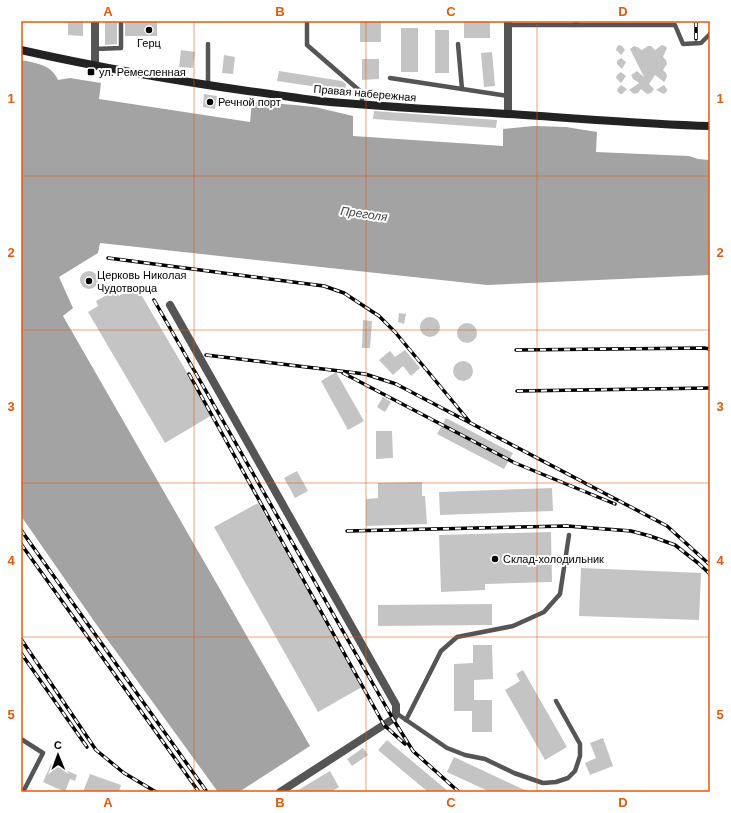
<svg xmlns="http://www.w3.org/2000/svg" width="731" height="813" font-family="Helvetica,sans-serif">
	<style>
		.water { fill: #a3a3a3 }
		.building { fill: #c4c4c4 }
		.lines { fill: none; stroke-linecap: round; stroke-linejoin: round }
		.service { stroke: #555; stroke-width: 4.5 }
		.minor { stroke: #555; stroke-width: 8 }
		.secondary { stroke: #222; stroke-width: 8 }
		.rail-casing { stroke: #000; stroke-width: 3.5 }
		.rail { stroke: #fff; stroke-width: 2; stroke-dasharray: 6; stroke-linecap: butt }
		.grid { fill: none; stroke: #e8590c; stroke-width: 1; stroke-opacity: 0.55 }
		.poi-dot { fill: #000; stroke: #fff; stroke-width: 1.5 }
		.labels { text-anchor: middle; stroke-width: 4; stroke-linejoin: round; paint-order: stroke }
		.poi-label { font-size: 11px; fill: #000; stroke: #fff; text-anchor: start }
		.street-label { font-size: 11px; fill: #000; stroke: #fff }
		.water-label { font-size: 12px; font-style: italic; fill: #444; stroke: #fff }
		.neatline { fill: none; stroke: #e8590c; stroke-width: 1.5 }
		.grid-label { font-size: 13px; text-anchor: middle; font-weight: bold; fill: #e8590c }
	</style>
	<rect width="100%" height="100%" fill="#fff"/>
	<path class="water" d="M21 60C36 63 52 65 58 80L70 78 101 83 99 99 250 122 252 101 315 107 353 116V136L503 146V129L534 126 566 127 597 132 596 152 689 156 698 159 710 160V275L487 285 100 243 98 253 59 277 73 308 63 316 310 746 239 792H218L96 624 21 516Z"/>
	<g class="building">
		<path d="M68 21H83V36L68 35Z"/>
		<path d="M105 21H117V44L105 45Z"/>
		<rect x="125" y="21" width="32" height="15"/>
		<rect x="360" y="21" width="21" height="21"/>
		<rect x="464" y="21" width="26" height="17"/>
		<rect x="401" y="28" width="17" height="44"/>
		<rect x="435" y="30" width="14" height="43"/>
		<path d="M619 45 622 46 625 50 621 55 616 50 617 47Z"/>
		<path d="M662 45 665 46 667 48 663 57 666 60 667 64 663 70 666 73 667 77 664 82 655 75 649 84 654 89 651 93 647 94 641 89 638 93 634 94 629 90 639 83 633 79 631 75 637 71 644 77 630 49 634 46 637 47 642 50 648 46H651L655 50Z"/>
		<path d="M181 50 195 52 193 68 179 67Z"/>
		<path d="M492 52 495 86 484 87 481 53Z"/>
		<path d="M224 55 235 57 233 74 222 73Z"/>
		<path d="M621 58 626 62 622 69 617 64V61Z"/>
		<path d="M362 59H379V79L362 80Z"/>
		<path d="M279 71 342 81 346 84 345 91 277 81Z"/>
		<path d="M621 72 626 76 621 83 616 78 617 75Z"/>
		<path d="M621 85 627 89 622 94H620L617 91 618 88Z"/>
		<path d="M664 85 667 89V91L664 94 656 90Z"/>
		<path d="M204 94 217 96 215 109 203 107Z"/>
		<path d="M374 111 497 120 496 128 373 119Z"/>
		<circle cx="89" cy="280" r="9"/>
		<path d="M136 286 212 415 165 443 88 312 98 306 96 301 116 290 119 296Z"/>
		<path d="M399 313 406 314 404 324 398 322Z"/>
		<circle cx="430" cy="327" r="10"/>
		<path d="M363 320 372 321 370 348H362Z"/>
		<circle cx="467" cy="333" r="10"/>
		<path d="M405 350 420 368 411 376 403 366 393 375 379 360 390 351 395 357Z"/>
		<circle cx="463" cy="371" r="10"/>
		<path d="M336 372 364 421 348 430 321 381Z"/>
		<path d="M383 397 391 402 385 412 377 407Z"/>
		<path d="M446 418 513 453 504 469 437 434Z"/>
		<path d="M376 431H392L393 458 376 459Z"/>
		<path d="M297 471 308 491 295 498 284 478Z"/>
		<path d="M422 482V496H425L427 524 366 526V499L378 498V483Z"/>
		<path d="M552 488 553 511 440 515 439 492Z"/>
		<path d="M258 503 362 687 318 712 214 527Z"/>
		<path d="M551 532 552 582 485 584V590L441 592 439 535Z"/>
		<path d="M581 568 701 573 699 620 579 616Z"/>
		<path d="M492 604V625L378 626V605Z"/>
		<path d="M473 645H492L493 679 474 680V700H492V732H472V711H454V664L473 663Z"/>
		<path d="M523 670 567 747 545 760 505 690 520 681 516 674Z"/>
		<path d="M603 738 613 766 590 775 585 763 596 758 590 743Z"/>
		<path d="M387 740 449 792H428L378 750Z"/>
		<path d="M363 748 368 755 352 766 347 759Z"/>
		<path d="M454 757 529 792H490L447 772Z"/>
		<path d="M51 764 77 775 75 781 70 779 65 792 43 782Z"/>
		<path d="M330 771 339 787 331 792H295Z"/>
		<path d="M90 774 121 785 119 792H83Z"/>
	</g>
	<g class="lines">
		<g class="service">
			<path d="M307 21V45L360 91 362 98V104"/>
			<path d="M508 25H576V21"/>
			<path d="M576 25H675L683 44 701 43 710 34"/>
			<path d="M458 44 462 89"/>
			<path d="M95 49 121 48V21"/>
			<path d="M390 78 508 96"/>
			<path d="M208 85V44"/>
			<path d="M396 713 447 748 465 755 485 759 514 773 543 783 556 782 568 778 575 771 580 756V744L556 701"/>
			<path d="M406 720 441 651 457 637 513 626 544 612 560 594 569 535"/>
			<path d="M21 739 43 753 23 792"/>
		</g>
		<g class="minor">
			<path d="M508 21V114"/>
			<path d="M95 65V21"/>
			<path d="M170 305 396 705V713L393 719 280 792"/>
		</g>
		<path class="secondary" d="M21 50C96 67 171 80 248 91 272 94 296 98 320 101 383 107 445 110 508 114 575 118 643 124 710 126"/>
		<defs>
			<g id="rail">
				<path d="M696 21V39"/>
				<path d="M108 258 324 286 344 293 379 316 395 332 469 421"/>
				<path d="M154 300 393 719 413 751 459 792"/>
				<path d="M516 350 704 348 710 349"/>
				<path d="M206 355 365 374 396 384 667 526 710 565"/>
				<path d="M343 373 515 463 615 504"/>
				<path d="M189 374 384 725 405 744"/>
				<path d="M517 391 710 388"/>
				<path d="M21 530 207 792"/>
				<path d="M347 531 567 526 631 531 650 536 675 545 698 563 710 574"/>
				<path d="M21 544 199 792"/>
				<path d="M21 639 96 750 124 773 156 792"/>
				<path d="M21 653 87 747"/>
			</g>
		</defs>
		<use href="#rail" class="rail-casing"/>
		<use href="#rail" class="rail"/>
	</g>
	<path class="grid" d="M194 21V792M366 21V792M537 21V792M21 176H710M21 330H710M21 483H710M21 637H710"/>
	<g class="poi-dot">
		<circle cx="149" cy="30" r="4"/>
		<rect x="87" y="68" width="8" height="8" rx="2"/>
		<circle cx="210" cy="102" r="4"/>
		<circle cx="89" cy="281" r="4"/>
		<circle cx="495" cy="559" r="4"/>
	</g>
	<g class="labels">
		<g class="poi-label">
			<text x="149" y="47" text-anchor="middle">Герц</text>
			<text x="99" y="76">ул. Ремесленная</text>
			<text x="218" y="106">Речной порт</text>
			<text x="97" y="279">Церковь Николая<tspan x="97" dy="13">Чудотворца</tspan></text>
			<text x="503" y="563">Склад-холодильник</text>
		</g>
		<g class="street-label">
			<text transform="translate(365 93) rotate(5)" y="4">Правая набережная</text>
		</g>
		<g class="water-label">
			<text transform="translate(364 214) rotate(8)" y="4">Преголя</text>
		</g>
	</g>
	<rect width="731" height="813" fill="none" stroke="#ffffff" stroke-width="44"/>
	<g transform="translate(58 755) rotate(359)" stroke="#ffffff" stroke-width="3" paint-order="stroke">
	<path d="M0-3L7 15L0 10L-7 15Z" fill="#000000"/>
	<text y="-6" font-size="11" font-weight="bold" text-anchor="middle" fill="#000000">С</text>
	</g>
	<rect x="22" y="22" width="687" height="769" class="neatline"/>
	<g class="grid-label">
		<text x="108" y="16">A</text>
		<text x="280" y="16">B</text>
		<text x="451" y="16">C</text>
		<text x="623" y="16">D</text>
		<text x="11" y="103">1</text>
		<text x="720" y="103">1</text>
		<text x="11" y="257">2</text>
		<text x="720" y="257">2</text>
		<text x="11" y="411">3</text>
		<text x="720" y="411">3</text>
		<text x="11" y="565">4</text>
		<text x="720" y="565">4</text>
		<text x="11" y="719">5</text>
		<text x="720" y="719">5</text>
		<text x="108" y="807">A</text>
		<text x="280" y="807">B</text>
		<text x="451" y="807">C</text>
		<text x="623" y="807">D</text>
	</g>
</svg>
